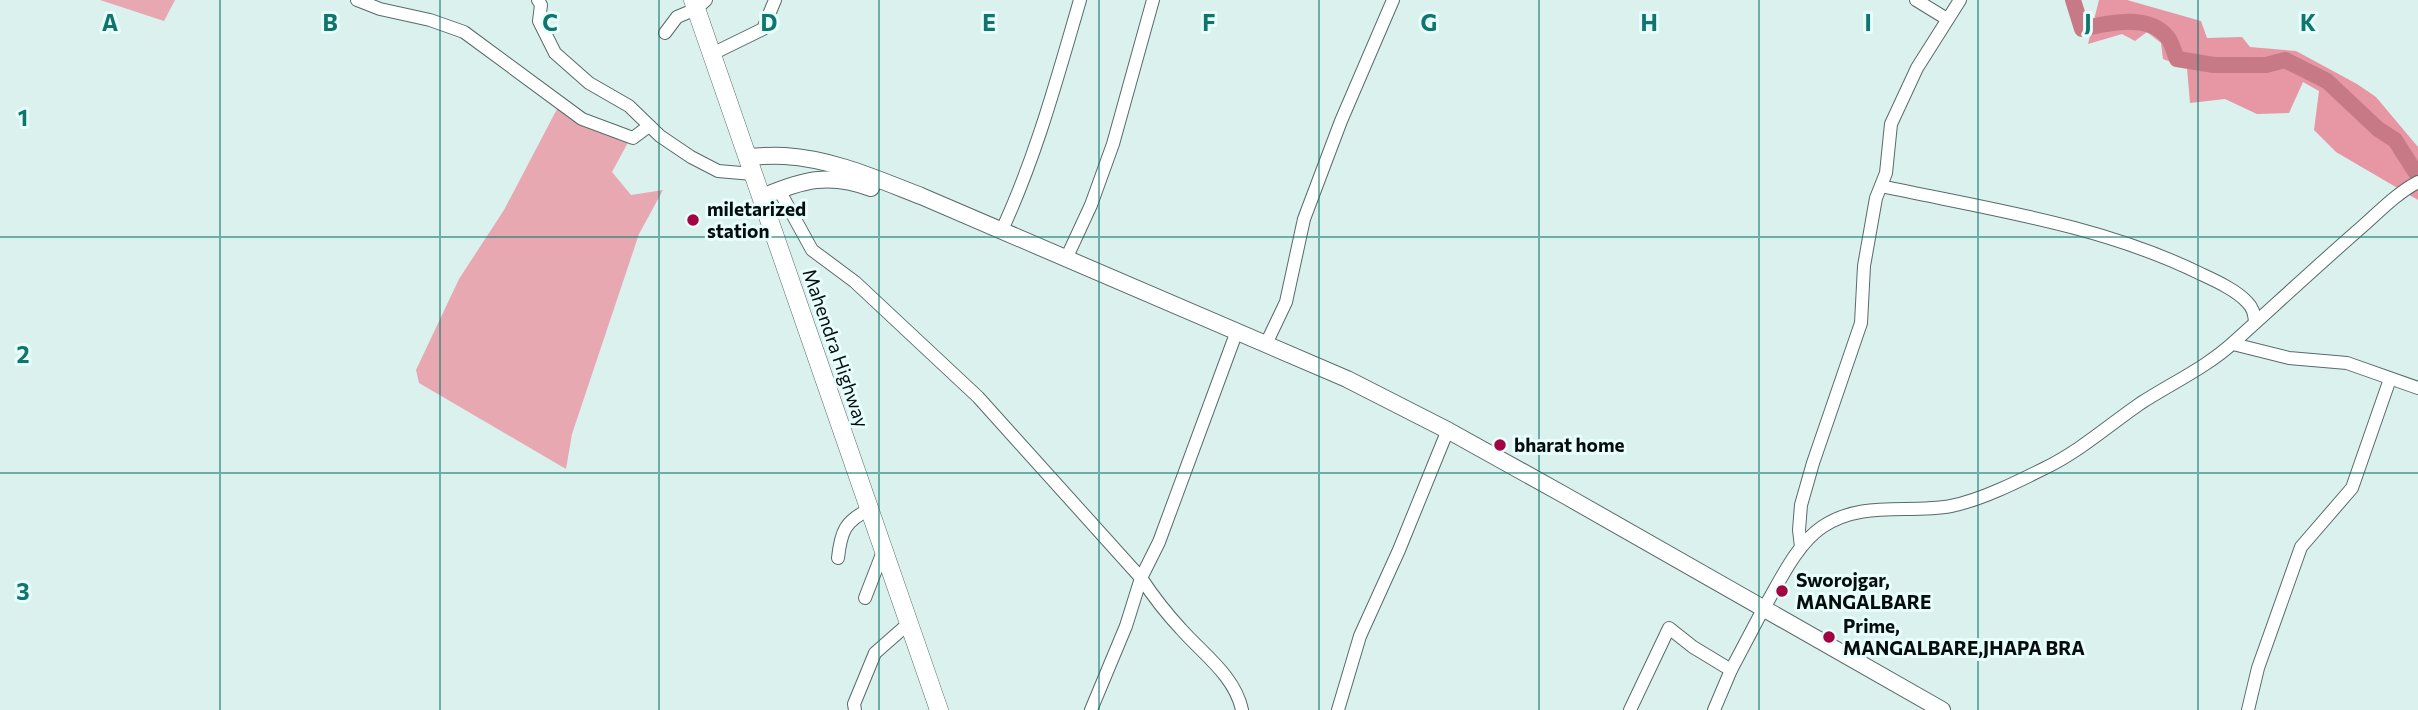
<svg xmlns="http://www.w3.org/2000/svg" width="2418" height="710" font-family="Commissioner,sans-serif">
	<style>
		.green { fill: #e7a8b1 }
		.forest { fill: #e796a3 }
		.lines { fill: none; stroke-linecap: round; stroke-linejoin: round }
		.river { stroke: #c77986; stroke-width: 16 }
		.minor-casing { stroke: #576b69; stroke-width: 14 }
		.major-casing { stroke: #576b69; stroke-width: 18 }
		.highway-casing { stroke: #576b69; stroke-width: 19 }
		.minor { stroke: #fff; stroke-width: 12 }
		.major { stroke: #fff; stroke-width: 16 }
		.highway { stroke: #fff; stroke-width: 18 }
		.grid { fill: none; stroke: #0f766e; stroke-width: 2; stroke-opacity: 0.55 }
		.poi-dot { fill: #a20541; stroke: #e7fefc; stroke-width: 2.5 }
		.labels { text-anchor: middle; stroke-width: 6; stroke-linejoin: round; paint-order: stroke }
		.poi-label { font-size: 19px; font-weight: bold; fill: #060e0d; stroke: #e7fefc; text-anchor: start }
		.street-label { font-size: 19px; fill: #060e0d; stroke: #e7fefc }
		.grid-label { font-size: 23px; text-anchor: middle; font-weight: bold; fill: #0f766e; stroke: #e7fefc; stroke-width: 6; stroke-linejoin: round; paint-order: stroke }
	</style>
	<rect width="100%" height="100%" fill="#daf1ee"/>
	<g class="green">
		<path d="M100 0H175L164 21Z"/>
		<path d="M557 109 632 135 612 172 631 195 663 190 639 234 572 434 566 469 419 383 416 370 459 279 504 210Z"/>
	</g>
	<path class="forest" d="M2099 0H2127L2201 21 2207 38 2242 37 2250 47 2296 51 2357 84 2376 97 2418 147V200L2336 152 2314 130 2319 91 2303 82 2289 113 2257 114 2225 99 2190 103 2187 68 2163 59 2161 43 2147 32 2135 41 2122 34 2088 44Z"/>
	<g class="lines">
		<path class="river" d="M2073 0 2082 29C2108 23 2149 13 2168 38 2172 43 2174 52 2177 59L2214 65H2266L2285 60 2327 81 2378 129 2395 140 2418 176"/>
		<defs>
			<g id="minor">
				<path d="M357 0 380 9 430 20 464 32 582 119 633 138 649 126"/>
				<path d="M538 0 541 5 539 21 555 53 589 83 629 106 660 136 691 157 718 171 753 174"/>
				<path d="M1916 0 1947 19"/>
				<path d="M665 33 677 17 696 9 706 0"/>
				<path d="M712 54 763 29 775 0"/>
				<path d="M1881 186C1988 209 2102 225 2201 274 2216 281 2236 290 2247 302 2253 308 2254 313 2255 321"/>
				<path d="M779 190 812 250 855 282 978 397 1141 578 1159 542 1234 339"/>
				<path d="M1001 232C1036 157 1057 79 1080 0"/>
				<path d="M1066 259 1091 205 1113 144 1153 0"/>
				<path d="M1266 344 1286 302 1304 219 1341 121 1393 0"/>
				<path d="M2233 344 2289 358 2347 363 2418 388"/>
				<path d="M1801 547 1799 530 1801 505 1813 463 1861 323 1864 266 1876 198 1886 173 1891 124 1917 68 1960 0"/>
				<path d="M838 558C841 531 845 521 870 509"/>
				<path d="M865 598 884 549"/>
				<path d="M1764 608C1780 581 1796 545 1822 527 1862 500 1907 514 1951 506 1981 500 2017 482 2045 468 2080 451 2109 425 2141 403 2172 383 2207 367 2234 342 2275 305 2315 268 2356 232 2376 215 2395 194 2418 182"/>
				<path d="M855 710 854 704 875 653 908 624"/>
				<path d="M1091 710 1126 626 1141 578C1153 596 1166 613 1181 629 1203 654 1235 676 1242 710"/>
				<path d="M1338 710 1360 636 1399 550 1445 437"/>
				<path d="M1630 710 1669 628 1693 647 1731 670"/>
				<path d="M1714 710 1731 670 1760 615"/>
				<path d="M2248 710 2258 668 2301 547 2352 488 2390 379"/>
			</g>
			<g id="major">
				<path d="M747 157C760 156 773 155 785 156 833 159 877 179 921 196L1347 379 1449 431 1566 496 1942 710"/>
				<path d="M762 197C802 180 829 172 871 188"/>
			</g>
			<path id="highway" d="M693 0 939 710"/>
		</defs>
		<use href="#minor" class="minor-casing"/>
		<use href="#major" class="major-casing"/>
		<use href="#highway" class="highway-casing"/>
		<use href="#minor" class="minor"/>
		<use href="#major" class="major"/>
		<use href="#highway" class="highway"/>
	</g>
	<path class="grid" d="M220 0V710M440 0V710M659 0V710M879 0V710M1099 0V710M1319 0V710M1539 0V710M1759 0V710M1978 0V710M2198 0V710M0 237H2418M0 473H2418"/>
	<g class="poi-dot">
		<circle cx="693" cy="220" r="7"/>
		<circle cx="1500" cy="445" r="7"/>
		<circle cx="1782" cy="591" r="7"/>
		<circle cx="1829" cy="637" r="7"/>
	</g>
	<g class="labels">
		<g class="poi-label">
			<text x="707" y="216">miletarized<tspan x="707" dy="22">station</tspan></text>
			<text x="1514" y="452">bharat home</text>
			<text x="1796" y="587">Sworojgar,<tspan x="1796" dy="22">MANGALBARE</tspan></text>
			<text x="1843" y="633">Prime,<tspan x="1843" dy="22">MANGALBARE,JHAPA BRA</tspan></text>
		</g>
		<g class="street-label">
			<text transform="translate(836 348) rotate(71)" y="7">Mahendra Highway</text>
		</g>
	</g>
	<g class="grid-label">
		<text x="110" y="31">A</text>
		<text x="330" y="31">B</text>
		<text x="550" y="31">C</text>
		<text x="769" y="31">D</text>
		<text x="989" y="31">E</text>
		<text x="1209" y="31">F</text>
		<text x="1429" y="31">G</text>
		<text x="1649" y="31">H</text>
		<text x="1868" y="31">I</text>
		<text x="2088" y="31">J</text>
		<text x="2308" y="31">K</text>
		<text x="23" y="126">1</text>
		<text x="23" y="363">2</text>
		<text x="23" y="600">3</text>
	</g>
</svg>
